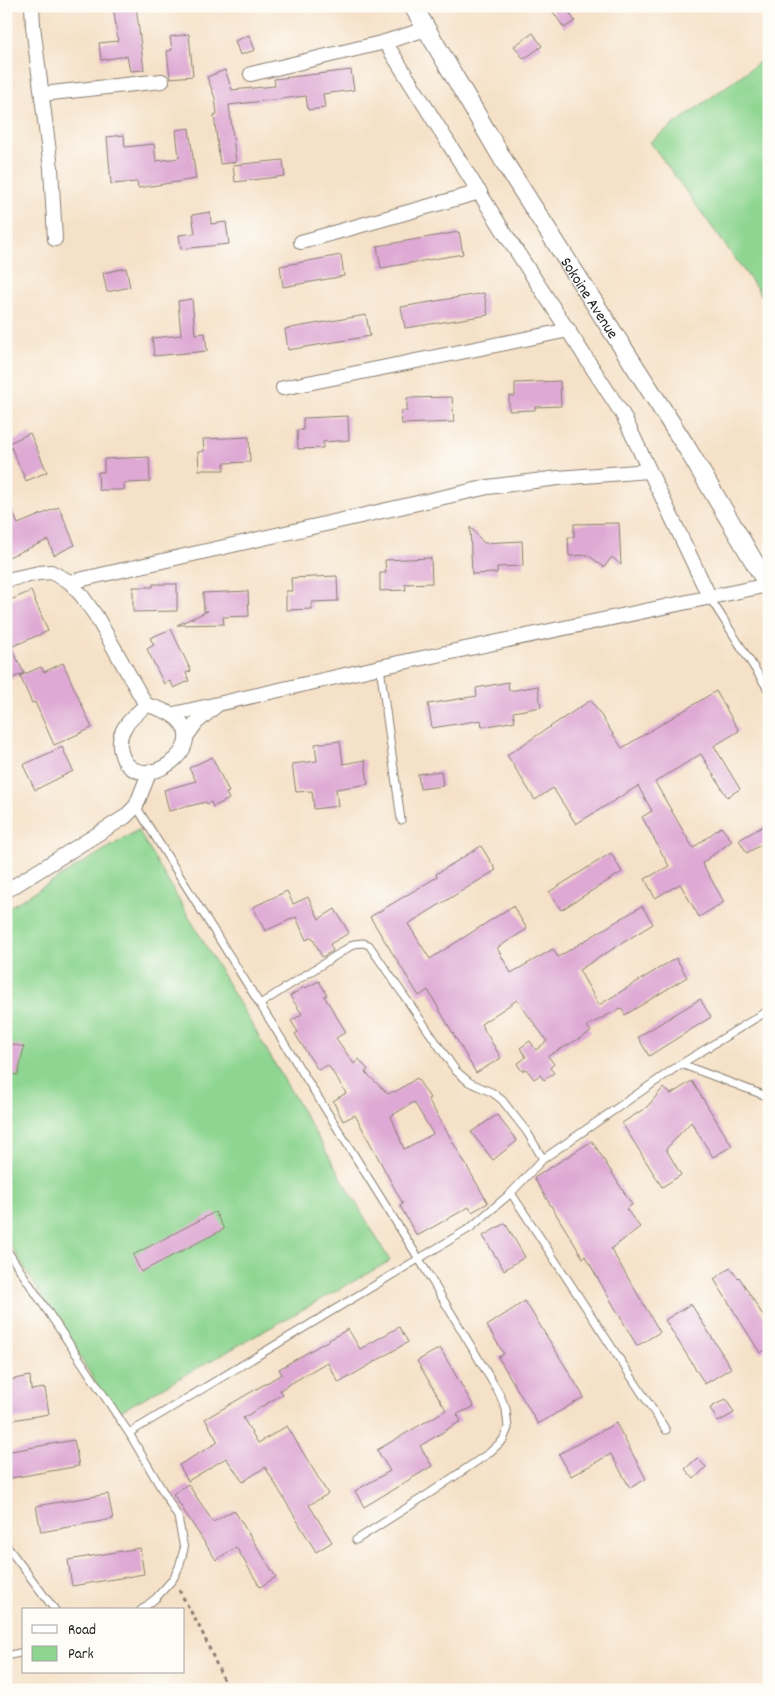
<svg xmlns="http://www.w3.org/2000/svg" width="775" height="1696" font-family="Dekko,sans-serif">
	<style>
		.green { fill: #8dd590; stroke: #547856 }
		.building { fill: #dea9d4; fill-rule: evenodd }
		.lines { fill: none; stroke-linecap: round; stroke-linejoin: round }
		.service-casing { stroke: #887e72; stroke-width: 9 }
		.minor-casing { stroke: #887e72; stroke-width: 16 }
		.tertiary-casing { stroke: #887e72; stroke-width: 20 }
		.path { stroke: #887e72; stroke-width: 3; stroke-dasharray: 4 4; stroke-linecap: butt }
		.service { stroke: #fff; stroke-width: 7 }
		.minor { stroke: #fff; stroke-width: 14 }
		.tertiary { stroke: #fff; stroke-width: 18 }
		.labels { text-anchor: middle; stroke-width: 5; stroke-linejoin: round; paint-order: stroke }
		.street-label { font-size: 16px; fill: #1c1c1c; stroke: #fdfcf7 }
	</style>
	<rect width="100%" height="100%" fill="#fdfcf7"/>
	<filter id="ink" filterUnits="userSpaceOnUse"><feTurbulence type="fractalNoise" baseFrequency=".02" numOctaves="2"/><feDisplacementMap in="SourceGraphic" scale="10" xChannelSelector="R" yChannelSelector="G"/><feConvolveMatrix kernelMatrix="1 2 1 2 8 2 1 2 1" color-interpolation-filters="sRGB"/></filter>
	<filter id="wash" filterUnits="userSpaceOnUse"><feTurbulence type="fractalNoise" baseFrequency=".0096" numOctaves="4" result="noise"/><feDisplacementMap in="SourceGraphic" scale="20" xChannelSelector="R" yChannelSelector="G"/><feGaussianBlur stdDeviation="1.12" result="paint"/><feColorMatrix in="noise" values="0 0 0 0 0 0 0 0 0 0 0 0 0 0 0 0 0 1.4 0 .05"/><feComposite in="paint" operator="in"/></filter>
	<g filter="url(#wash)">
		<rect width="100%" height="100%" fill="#f5e1c7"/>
		<g class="green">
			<path d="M764 59 769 66V305L650 142Z"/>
			<path d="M138 830 390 1261 115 1414 6 1238V909Z"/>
		</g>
		<g id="blocks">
			<g class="building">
				<path d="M113 6H136L144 70 130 71 127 56 101 60 99 43 118 41Z"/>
				<path d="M549 6H565L575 21 564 28Z"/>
				<path d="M533 33 542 46 524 59 514 46Z"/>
				<path d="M189 34 193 76 170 78 167 51 172 50 170 37Z"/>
				<path d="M249 35 255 50 240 55 235 41Z"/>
				<path d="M225 70 232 90 275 86 274 79 351 70 354 90 323 94 325 108 308 110 306 96 229 105 236 162 220 164 214 115 217 114 215 98 207 77Z"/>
				<path d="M189 128 196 179 138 188 137 182 111 184 107 137 124 135 125 147 154 144 156 161 179 158 176 130Z"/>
				<path d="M283 160 285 176 235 182 233 165Z"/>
				<path d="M210 212 211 224 226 222 229 244 181 249 179 235 195 233 192 215Z"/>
				<path d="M459 232 463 254 381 268 377 246Z"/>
				<path d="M341 255 344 276 283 287 280 266Z"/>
				<path d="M126 268 130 287 107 292 103 273Z"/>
				<path d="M484 293 488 315 405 328 401 307Z"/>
				<path d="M192 299 195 334 205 333 207 351 154 356 152 338 181 335 178 301Z"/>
				<path d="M366 315 370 336 288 350 285 329Z"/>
				<path d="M560 381 561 406 535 407V410L509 411V396H515V383Z"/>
				<path d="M452 397 454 422 402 424 401 411H407V398Z"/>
				<path d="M348 416 349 440 323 442V448L298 449 297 430H303V418Z"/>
				<path d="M30 433 47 472 26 481 9 443Z"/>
				<path d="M249 437 250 462 224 463V470H199L198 452 204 451 203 439Z"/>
				<path d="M149 457 150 482 124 483V490H99L98 472H104V459Z"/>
				<path d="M6 496 18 524 59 507 75 545 54 555 48 540 6 558Z"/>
				<path d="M619 523 621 565 612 557 604 567 588 555 569 556 568 537H574V524Z"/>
				<path d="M470 527 484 543 522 541 523 566 497 567V573L472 574Z"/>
				<path d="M431 558 432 583 405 584 406 590 380 591V573H386L385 560Z"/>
				<path d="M337 576 338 601 312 602V609L286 610V591H292L291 578Z"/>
				<path d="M153 584H177V611L133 612V587H153Z"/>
				<path d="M31 591 48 631 11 647 24 673 6 681V602Z"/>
				<path d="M248 591 249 616 223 617 224 624 177 625 208 611H204L203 593Z"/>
				<path d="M171 629 191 671 186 673 189 681 174 688 170 681 164 684 147 649 154 645 150 638Z"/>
				<path d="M63 663 92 728 54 745 35 702 32 703 20 676 41 667 44 672Z"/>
				<path d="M508 682 509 691 538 686 541 707 513 712 515 721 482 727 481 720 432 728 428 704 477 696 476 688Z"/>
				<path d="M716 691 739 731 714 746 740 789 727 797 701 754 655 782 693 848 721 827 732 841 702 863 724 902 699 917 680 884 655 898 645 879 669 866 642 817 652 811 638 786 576 824 553 788 535 800 507 755 591 700 622 748Z"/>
				<path d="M340 741 343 764 365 760 368 784 336 789 338 806 314 809 312 791 296 792 292 764 317 761 315 744Z"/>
				<path d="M62 747 73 771 35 790 23 765Z"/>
				<path d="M212 757 229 792 226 793 229 799 213 807 211 802 207 804 206 802 169 811 164 790 196 781 189 768Z"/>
				<path d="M441 771 443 786 420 789 418 774Z"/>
				<path d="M769 823V840L747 853 739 840Z"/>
				<path d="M481 846 496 870 408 924 430 959 513 906 527 929 497 948 511 973 553 949 558 957 642 906 653 924 579 970 599 1005 676 958 687 977 625 1015 621 1008 587 1026 591 1032 548 1056 554 1064 550 1068 554 1073 544 1080 540 1075 534 1079 526 1069 522 1071 517 1064 526 1057 520 1048 530 1041 536 1050 547 1041 517 1000 481 1024 501 1058 476 1073 428 990 419 996 370 917 437 877 436 874Z"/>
				<path d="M611 853 622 872 561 910 549 892Z"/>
				<path d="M287 891 293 904 308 897 319 919 335 909 349 933 330 944 333 951 322 957 312 937 306 940 296 917 265 931 253 907Z"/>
				<path d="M319 981 327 995 324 996 346 1032 336 1038 354 1064 359 1059 368 1070 365 1072 388 1094 394 1091 395 1092 417 1078 430 1098 428 1099 488 1203 472 1212 469 1207 417 1236 400 1206 403 1204 355 1115 343 1121 333 1101 346 1093 328 1065 318 1070 295 1034 298 1032 291 1021 302 1014 290 996 304 987 305 988ZM414 1102 433 1134 404 1149 391 1116Z"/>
				<path d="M700 999 711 1017 649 1056 638 1037Z"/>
				<path d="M6 1043 24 1047 18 1075 6 1073Z"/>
				<path d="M692 1081 732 1146 713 1157 691 1122 666 1149 681 1175 662 1187 622 1123 647 1107 663 1088 671 1094Z"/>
				<path d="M497 1115 517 1141 493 1160 471 1132Z"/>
				<path d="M592 1141 632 1205 626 1209 640 1227 611 1249 660 1332 637 1346 585 1256 583 1258 534 1178Z"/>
				<path d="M215 1212 224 1229 141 1272 133 1255Z"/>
				<path d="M505 1223 525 1257 504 1270 483 1236Z"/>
				<path d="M730 1268 738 1278 739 1277 769 1325V1348L760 1353 714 1279Z"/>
				<path d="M525 1301 584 1397 538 1424 498 1357 504 1354 487 1326Z"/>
				<path d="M691 1304 731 1368 705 1384 665 1320Z"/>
				<path d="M399 1327 408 1342 339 1383 327 1362 280 1390 283 1394 243 1418 258 1443 287 1426 328 1494 309 1505 332 1542 316 1552 265 1467 243 1482 226 1458 188 1481 179 1465 218 1442 205 1419 282 1374 279 1369 348 1329 360 1349Z"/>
				<path d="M440 1348 474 1407 457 1414 461 1421 420 1446 432 1466 364 1507 355 1491 390 1471 377 1450 446 1410 417 1361Z"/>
				<path d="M30 1376 31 1390 45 1388 49 1414 6 1421V1395L11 1394 8 1380Z"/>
				<path d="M726 1399 734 1413 718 1422 710 1408Z"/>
				<path d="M616 1423 646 1479 630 1488 611 1454 571 1476 559 1454Z"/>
				<path d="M74 1440 79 1466 6 1479V1452Z"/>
				<path d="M697 1458 706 1467 694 1479 685 1469Z"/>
				<path d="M188 1484 213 1522 234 1510 276 1577 260 1587 236 1547 216 1560 173 1494Z"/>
				<path d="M108 1494 113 1519 41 1532 36 1506Z"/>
				<path d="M140 1548 144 1574 72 1586 68 1560Z"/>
			</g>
		</g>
	</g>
	<g filter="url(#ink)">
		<use href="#blocks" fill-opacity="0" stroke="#887e72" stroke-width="1"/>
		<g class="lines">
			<defs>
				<g id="service">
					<path d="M710 598 769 691"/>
					<path d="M380 667 401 820"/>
					<path d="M136 806 419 1259 499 1393 506 1409 508 1428 503 1440 489 1453 430 1493 356 1540"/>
					<path d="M260 1004 354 944 363 943 369 945 456 1071 469 1082 493 1093 502 1100 527 1132 543 1159"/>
					<path d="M681 1064 769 1097"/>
					<path d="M511 1193 666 1430"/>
					<path d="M6 1249 129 1433 178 1517 184 1549 179 1567 173 1579 156 1598 141 1610"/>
					<path d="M129 1433 470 1228 511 1193 543 1159 681 1064 769 1010"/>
					<path d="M6 1545 55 1610"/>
					<path d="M6 1656 24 1652"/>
				</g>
				<g id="minor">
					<path d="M32 6 33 26 51 168 55 239"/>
					<path d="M385 42 506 235 623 415 710 598"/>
					<path d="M251 74 385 42 426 29"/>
					<path d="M42 94 162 81"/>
					<path d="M301 242 480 192"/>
					<path d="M283 388 569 330"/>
					<path d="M6 580 39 573 51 572 70 582 82 596 96 616 146 705"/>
					<path d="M70 582 488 487 558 478 649 471"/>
					<path d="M146 705C243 728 136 809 121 752 115 730 132 718 146 705Z"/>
					<path d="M174 714 380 667 768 585"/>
					<path d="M186 737 196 723 217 705"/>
					<path d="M6 891 125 817 136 806 149 773"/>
				</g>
				<g id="tertiary">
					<path id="s1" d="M413 6 508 168 687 448 769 587"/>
				</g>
			</defs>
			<use href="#service" class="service-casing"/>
			<use href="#minor" class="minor-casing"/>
			<use href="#tertiary" class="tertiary-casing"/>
			<path class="path" d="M179 1590 202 1632 228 1690"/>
			<use href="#service" class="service"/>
			<use href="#minor" class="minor"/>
			<use href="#tertiary" class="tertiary"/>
		</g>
	</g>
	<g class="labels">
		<g class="street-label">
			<text dy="6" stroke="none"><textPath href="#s1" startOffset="341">Sokoine Avenue</textPath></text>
		</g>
	</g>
	<rect width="775" height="1696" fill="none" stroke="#fdfcf7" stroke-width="25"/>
	<rect x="22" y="1608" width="162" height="65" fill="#fdfcf7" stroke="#a3a29f"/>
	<rect x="32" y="1625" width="25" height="8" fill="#ffffff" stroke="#a3a29f"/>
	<text x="68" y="1634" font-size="15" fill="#1c1c1c">Road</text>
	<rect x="32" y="1646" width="25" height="15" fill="#8dd590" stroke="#a3a29f"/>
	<text x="68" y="1658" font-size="15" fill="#1c1c1c">Park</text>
</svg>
